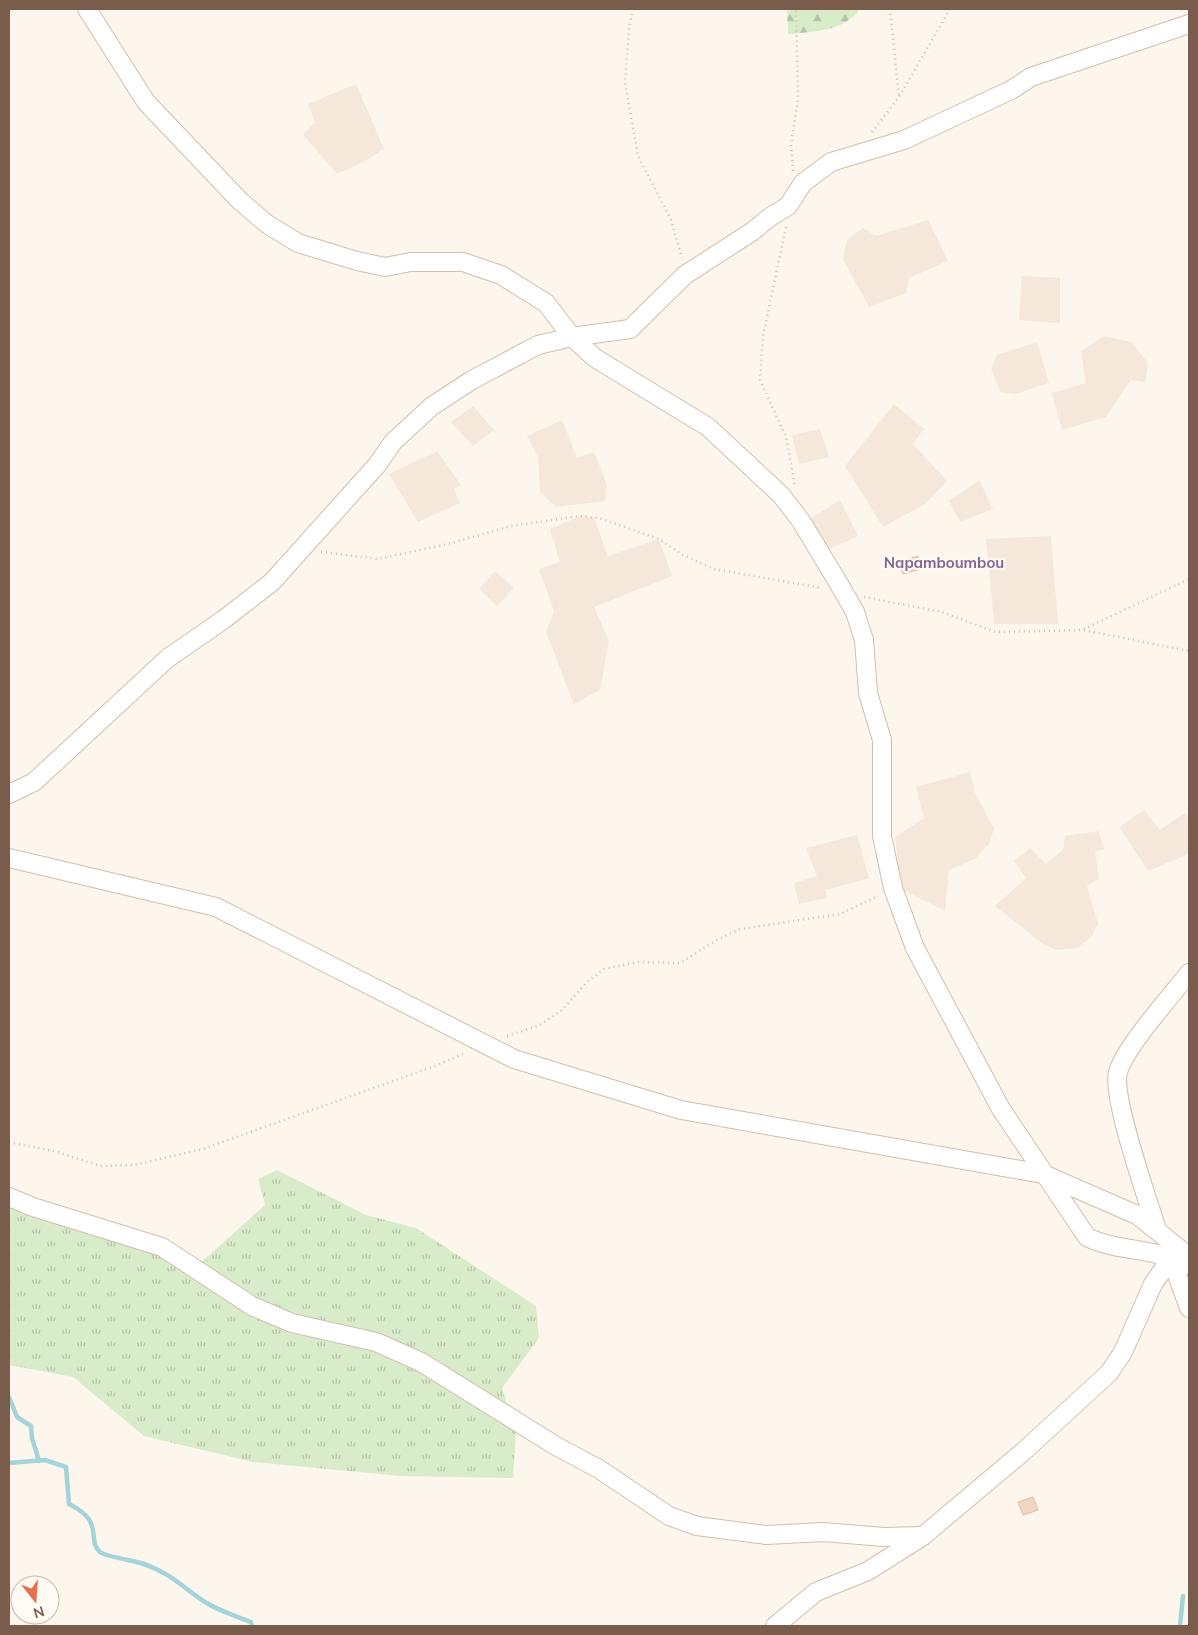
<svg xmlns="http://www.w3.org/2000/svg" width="1198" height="1635" font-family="Mulish,sans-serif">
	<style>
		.residential { fill: #f5e8da }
		.grass { fill: url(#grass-tufts) }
		.forest { fill: url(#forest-firs) }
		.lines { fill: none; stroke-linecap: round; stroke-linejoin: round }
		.stream { stroke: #a5d3da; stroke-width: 4.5 }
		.building { fill: #f3d5c3; stroke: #e6bba3 }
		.street-casing { stroke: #d1beb0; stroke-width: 20 }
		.path { stroke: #d9b8a5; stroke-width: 2.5; stroke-dasharray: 1 4; stroke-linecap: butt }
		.street { stroke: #fff; stroke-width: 18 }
		.labels { text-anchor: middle; stroke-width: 4; stroke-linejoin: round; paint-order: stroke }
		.quarter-label { font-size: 15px; font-weight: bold; fill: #846695; stroke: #fffaf3 }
	</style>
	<defs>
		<pattern id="grass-tufts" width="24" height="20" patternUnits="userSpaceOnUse" patternTransform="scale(1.25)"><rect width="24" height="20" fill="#d8ecc9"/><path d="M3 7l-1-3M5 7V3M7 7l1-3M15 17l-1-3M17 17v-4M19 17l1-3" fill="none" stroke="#b4c2a5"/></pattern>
		<pattern id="forest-firs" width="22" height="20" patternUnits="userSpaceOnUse" patternTransform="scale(1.25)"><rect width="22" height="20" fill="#d8ecc9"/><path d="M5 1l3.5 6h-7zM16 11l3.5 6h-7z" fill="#b4c2a5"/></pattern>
	</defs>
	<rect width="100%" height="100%" fill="#fdf6ec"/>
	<g class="residential">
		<path d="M356 84 384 149 365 161 337 174 303 135 315 122 308 104Z"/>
		<path d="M928 220 948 261 909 278 906 293 869 307 843 259 847 240 863 228 876 236Z"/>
		<path d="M1022 276 1060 278V323L1019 320Z"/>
		<path d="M1104 336 1131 342 1148 363 1145 382 1131 380 1106 417 1062 430 1052 393 1086 383 1081 351Z"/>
		<path d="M1037 342 1049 383 1015 394 1000 392 991 368 997 355Z"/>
		<path d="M894 404 924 429 913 444 947 481 925 504 883 527 845 466Z"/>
		<path d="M473 406 494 430 473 446 451 422Z"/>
		<path d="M562 420 577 458 594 452 607 485 605 501 556 507 540 492 538 457 527 436Z"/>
		<path d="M820 429 829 457 799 464 792 435Z"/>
		<path d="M437 451 461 485 454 489 460 503 418 522 389 474Z"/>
		<path d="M979 480 993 509 960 522 949 501Z"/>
		<path d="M840 500 858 536 827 550 810 519Z"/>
		<path d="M580 516 594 517 608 556 659 539 672 576 594 607 609 641 600 690 574 704 546 632 554 611 539 569 560 562 550 529Z"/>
		<path d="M1051 536 1058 624H994L986 539Z"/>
		<path d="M495 571 514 588 497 606 479 589Z"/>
		<path d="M970 772 975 793 994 829 989 844 975 859 949 870 945 911 901 889 895 837 924 818 916 787Z"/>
		<path d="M1144 810 1160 830 1185 813 1189 818V854L1148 871 1119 827Z"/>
		<path d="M1099 831 1104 849 1095 852 1099 879 1087 886 1098 923 1092 936 1078 948 1056 950 1043 944 995 906 1026 878 1014 861 1030 848 1046 864 1063 850 1065 836Z"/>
		<path d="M857 835 869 878 826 890 827 898 799 904 794 883 817 876 806 848Z"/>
	</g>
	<path class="grass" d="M277 1170 366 1215 416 1228 536 1306 539 1338 502 1388 516 1434 513 1478 400 1476 253 1462 144 1436 73 1377 9 1365V1197L195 1268 265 1205 258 1179Z"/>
	<path class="forest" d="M787 9H860C845 31 813 32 788 34Z"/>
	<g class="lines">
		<g class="stream">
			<path d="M9 1397 17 1417 31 1426 32 1438 39 1461"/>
			<path d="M9 1463 45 1460 66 1467 69 1504C106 1522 86 1540 100 1552 104 1556 135 1561 144 1564 172 1574 182 1587 205 1602 219 1611 236 1616 251 1622L252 1626"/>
			<path d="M1180 1626 1183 1596"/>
		</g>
	</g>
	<g class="building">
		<path d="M918 556 921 569 903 574 899 562Z"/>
		<path d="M1033 1497 1038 1510 1023 1515 1018 1502Z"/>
	</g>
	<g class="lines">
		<defs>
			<g id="street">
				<path d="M87 9 146 102 240 201 267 224 298 243 357 261 385 267 411 262H463L501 275 546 303 572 337 595 358 708 427 781 495 801 521 839 584 855 612 864 640 868 693 882 740V836L893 888 915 948 1001 1109 1087 1237C1113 1250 1143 1248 1171 1258L1189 1308"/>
				<path d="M9 794 34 782 168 658 223 620 272 582 377 465 393 442 432 406 472 380 538 345 572 337 630 329 685 275 753 231 770 217 788 206 803 183 831 162 904 140 1011 90 1031 77 1189 24"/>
				<path d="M9 858 216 907 514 1059 681 1110 1043 1174 1137 1215 1181 1250 1189 1265"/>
				<path d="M9 1197 33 1207 162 1247 252 1306 292 1323 376 1342 421 1362 556 1446 599 1469 669 1516 697 1526 766 1535 823 1532 884 1537 923 1536"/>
				<path d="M1157 1230C1148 1200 1111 1096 1118 1072 1125 1047 1172 995 1189 973"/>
				<path d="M775 1626 816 1592 868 1571 923 1536 1024 1451 1109 1373 1123 1352 1153 1284 1171 1258 1177 1253"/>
			</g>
		</defs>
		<use href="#street" class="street-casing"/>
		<g class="path">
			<path d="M633 9 629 29 625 83 638 156 671 220 682 258"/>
			<path d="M890 9 899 97"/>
			<path d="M872 132 899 97 950 9"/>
			<path d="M793 171 791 145 798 100 796 9"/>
			<path d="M786 227 763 336 760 380 786 437 795 486"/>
			<path d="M321 552 378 559 448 544 511 526 580 516 599 518 659 539 683 555 714 569 822 588"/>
			<path d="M864 597 942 612 995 632 1082 630 1189 579"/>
			<path d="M1084 630 1189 651"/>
			<path d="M507 1036 538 1026 561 1011 587 982 604 969 638 962 680 963 717 940 740 929 840 914 878 896"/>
			<path d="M9 1142 54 1151 100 1166 134 1165 203 1149 435 1066 465 1053"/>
		</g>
		<use href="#street" class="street"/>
	</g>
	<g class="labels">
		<g class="quarter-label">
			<text x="944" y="568">Napamboumbou</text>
		</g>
	</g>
	<rect width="1198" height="1635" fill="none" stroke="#7a5c4d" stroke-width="20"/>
	<g transform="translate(35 1600) rotate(163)"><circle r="24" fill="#fffaf3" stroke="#cabbb1"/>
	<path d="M0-4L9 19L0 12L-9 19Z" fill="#e76f51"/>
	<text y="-8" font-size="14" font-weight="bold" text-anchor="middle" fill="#7a5c4d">N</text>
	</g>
</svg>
